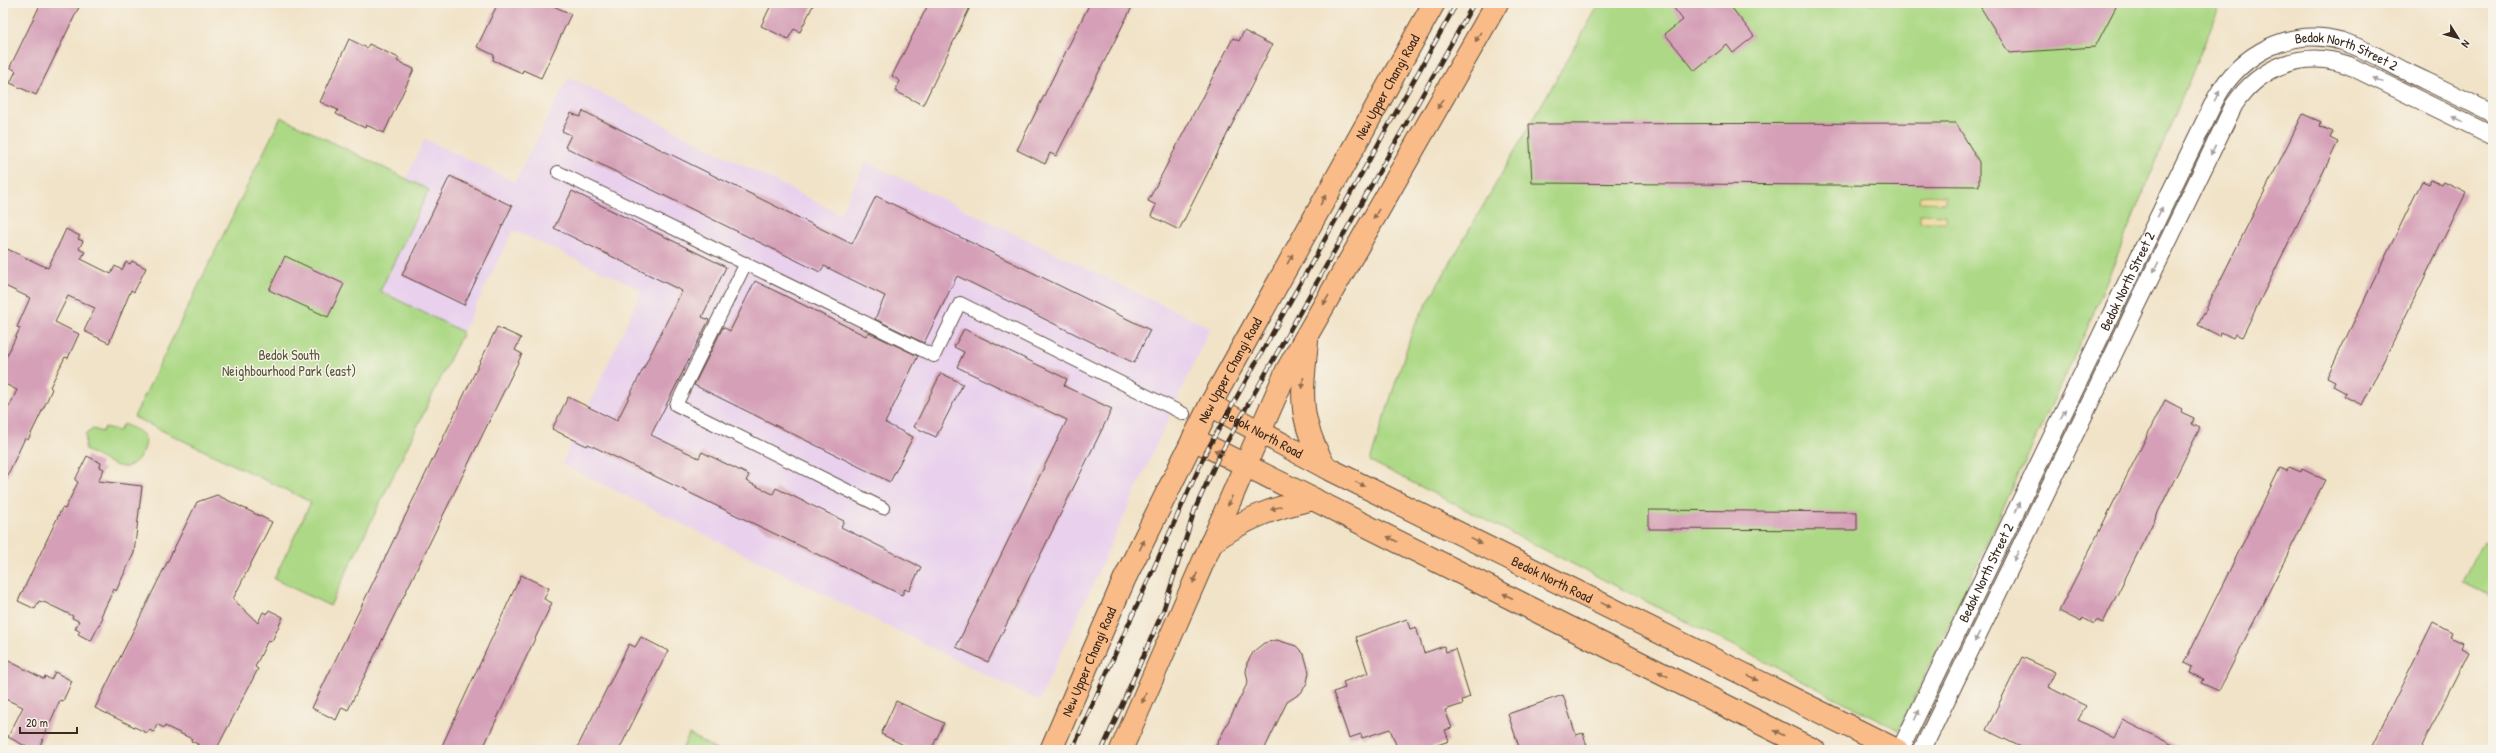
<svg xmlns="http://www.w3.org/2000/svg" width="2496" height="753" font-family="'Patrick Hand',sans-serif">
	<style>
		.built { fill: #e9d1ed }
		.green { fill: #add986; stroke: #748252 }
		.sand { fill: #eeda9e; stroke: #94825e }
		.building { fill: #d5a0b7 }
		.lines { fill: none; stroke-linecap: round; stroke-linejoin: round }
		.pedestrian-casing { stroke: #564638; stroke-width: 14 }
		.minor-casing { stroke: #564638; stroke-width: 19 }
		.primary-casing { stroke: #564638; stroke-width: 24 }
		.pedestrian { stroke: #fff; stroke-width: 12 }
		.minor { stroke: #fff; stroke-width: 17 }
		.primary { stroke: #f9bc89; stroke-width: 22 }
		.rail-casing { stroke: #3b2a1e; stroke-width: 4.5 }
		.rail { stroke: #f7f3e8; stroke-width: 3; stroke-dasharray: 9; stroke-linecap: butt }
		.oneway { fill: #906c4e }
		.oneway2 { fill: #a79f9a }
		.labels { text-anchor: middle; stroke-width: 3; stroke-linejoin: round; paint-order: stroke }
		.street-label { font-size: 14px; fill: #3b2a1e; stroke: #f7f3e8 }
		.park-label { font-size: 14px; fill: #585638; stroke: #f7f3e8 }
	</style>
	<rect width="100%" height="100%" fill="#f7f3e8"/>
	<filter id="ink" filterUnits="userSpaceOnUse"><feTurbulence type="fractalNoise" baseFrequency=".025" numOctaves="2"/><feDisplacementMap in="SourceGraphic" scale="8" xChannelSelector="R" yChannelSelector="G"/><feConvolveMatrix kernelMatrix="1 2 1 2 8 2 1 2 1" color-interpolation-filters="sRGB"/></filter>
	<filter id="wash" filterUnits="userSpaceOnUse"><feTurbulence type="fractalNoise" baseFrequency=".012" numOctaves="4" result="noise"/><feDisplacementMap in="SourceGraphic" scale="16" xChannelSelector="R" yChannelSelector="G"/><feGaussianBlur stdDeviation="0.9" result="paint"/><feColorMatrix in="noise" values="0 0 0 0 0 0 0 0 0 0 0 0 0 0 0 0 0 1.4 0 .05"/><feComposite in="paint" operator="in"/></filter>
	<g filter="url(#wash)">
		<rect width="100%" height="100%" fill="#f1e3c8"/>
		<path class="built" d="M569 77 840 214 866 162 1210 328 1039 701 562 464 642 290 513 230 463 332 357 280 425 139 515 182Z"/>
		<g class="green">
			<path d="M1600 3H2221L2086 331 1899 730 1370 461 1414 326Z"/>
			<path d="M281 117 429 190 380 291 463 332 330 606 274 579 311 502 134 417Z"/>
			<path d="M123 424C130 427 140 430 144 436 151 447 134 469 122 467 110 465 96 455 85 450L86 434 93 429 102 432 105 427 119 431Z"/>
			<path d="M2483 541 2493 546V597L2463 582Z"/>
			<path d="M689 734 717 750H682Z"/>
		</g>
		<g class="sand">
			<path d="M1920 195 1946 196V203L1919 202Z"/>
			<path d="M1920 214 1946 215V222H1920Z"/>
		</g>
		<g id="blocks">
			<g class="building">
				<path d="M41 3H81L36 95 10 83 16 71 10 67Z"/>
				<path d="M498 3H547L571 14 541 78 523 70 522 73 493 60 494 55 477 47Z"/>
				<path d="M772 3H814L800 32 794 29 788 39 761 26Z"/>
				<path d="M929 3H972L923 105 895 91 900 81 892 76Z"/>
				<path d="M1090 3H1134L1056 156 1050 153 1045 164 1017 150Z"/>
				<path d="M1670 3H1728L1754 36 1733 53 1727 45 1695 71 1665 34 1683 20Z"/>
				<path d="M1978 3H2118L2095 47 2009 53Z"/>
				<path d="M1244 31 1272 45 1179 230 1151 216 1156 205 1148 201 1233 38 1239 41Z"/>
				<path d="M349 39 367 48 369 44 399 58 397 61 414 69 384 133 366 125 365 128 336 114 338 110 320 102Z"/>
				<path d="M583 111 852 244 876 196 1150 330 1134 363 957 276 924 343 875 319 885 296 824 266 820 272 565 147 571 135 562 131 571 113 580 117Z"/>
				<path d="M2303 114 2321 122 2320 126 2333 132 2330 138 2338 142 2242 337 2235 334 2233 338 2221 332 2220 336 2198 325Z"/>
				<path d="M1956 123 1979 162V186L1532 183 1529 124Z"/>
				<path d="M450 176 512 206 464 305 402 275Z"/>
				<path d="M2431 180 2442 185 2444 182 2466 193 2362 405 2344 396 2346 393 2333 386 2335 381 2327 377 2422 181 2429 184Z"/>
				<path d="M572 191 726 267 702 317 709 320 651 435 699 458 702 452 749 475 746 481 773 494 776 488 844 521 841 527 921 567 909 591 905 589 902 595 588 444 587 446 552 429 568 397 615 420 618 419 682 291 554 228Z"/>
				<path d="M66 229 80 236 78 239 83 241 79 249 85 252 81 259 111 274 115 266 122 270 126 262 130 264 132 261 146 268 134 292 131 290 109 343 84 331 95 308 68 296 55 322 79 334 68 358 65 357 50 387 52 389 45 405 28 440 25 438 3 485V420L17 390 3 383V364L20 328 17 327 30 298 3 285V247L48 268Z"/>
				<path d="M285 256 344 284 328 317 269 290Z"/>
				<path d="M755 281 866 336 868 332 918 356 885 423 913 437 890 482 694 385 723 327 730 331Z"/>
				<path d="M497 327 521 338 515 350 522 354 348 710 342 707 336 720 312 708Z"/>
				<path d="M964 329 1067 379 1064 386 1112 409 988 662 956 647 1067 420 957 367 964 352 954 347Z"/>
				<path d="M941 373 963 384 936 437 914 427Z"/>
				<path d="M2165 400 2182 409 2181 412 2194 418 2192 424 2200 428 2103 623 2096 620 2094 624 2083 618 2081 622 2059 611Z"/>
				<path d="M87 456 101 463 100 467 104 469 98 481 142 486 134 553 116 591 114 589 101 616 103 617 91 641 78 634 80 631 75 629 79 621 72 618 73 616 46 603 39 601 35 609 18 601 62 508 65 509 78 482 75 480Z"/>
				<path d="M2289 467 2301 472 2302 469 2325 480 2219 691 2201 683 2203 679 2190 673 2192 667 2184 663 2280 468 2287 471Z"/>
				<path d="M217 495 272 522 233 599 258 623 263 612 267 614 269 610 283 617 272 641 268 640 255 667 258 669 216 750H195L198 744 191 741 192 739 165 726 164 728 157 724 154 732 149 730 147 733 95 708 197 502Z"/>
				<path d="M1649 510 1857 512V530L1649 529Z"/>
				<path d="M521 575 549 588 544 599 552 603 482 750H440Z"/>
				<path d="M1407 619 1410 629 1416 627 1424 653 1444 646 1446 652 1455 649 1470 697 1462 700 1463 704 1445 710 1452 728 1445 730 1449 741 1423 750H1398L1390 729 1362 738 1361 734 1349 738 1333 692 1345 688 1343 682 1368 673 1356 637Z"/>
				<path d="M2433 622 2452 632 2450 637 2463 643 2461 648 2469 652 2420 750H2370Z"/>
				<path d="M641 637 668 651 619 750H576L629 644 635 647Z"/>
				<path d="M1277 640 1296 646 1304 654 1309 672 1307 683 1301 693 1287 702 1264 750H1214L1248 682 1246 672 1247 663 1254 651 1264 643Z"/>
				<path d="M2022 657 2055 672 2048 687 2086 706 2078 720 2114 738 2123 720 2183 750H2027L1986 730Z"/>
				<path d="M3 658 44 679 45 676 51 680 55 672 72 681 63 701 60 700 38 750H33L8 737 23 707 3 698Z"/>
				<path d="M1563 695 1576 735 1583 733 1588 750H1520L1508 714Z"/>
				<path d="M896 701 944 723 931 750H914L881 734Z"/>
			</g>
		</g>
	</g>
	<g filter="url(#ink)">
		<use href="#blocks" fill-opacity="0" stroke="#564638" stroke-width="1"/>
		<g class="lines">
			<defs>
				<g id="pedestrian">
					<path d="M558 172 934 356 960 303 1184 414"/>
					<path d="M746 263 676 405 883 508"/>
				</g>
				<g id="minor">
					<path id="s1" d="M1900 750 2216 98C2241 53 2290 27 2341 41 2364 48 2385 61 2405 71 2434 85 2464 99 2493 114"/>
					<path d="M1922 750 2234 105C2260 66 2304 49 2348 65L2493 136"/>
				</g>
				<g id="primary">
					<path d="M1307 341C1302 395 1297 417 1325 467"/>
					<path id="s2" d="M1210 405 1325 467 1897 750"/>
					<path d="M1193 439 1814 750"/>
					<path d="M1211 543C1243 519 1275 507 1314 499"/>
					<path id="s3" d="M1051 750 1124 580 1210 405 1434 3"/>
					<path d="M1121 750 1287 370 1497 3"/>
				</g>
			</defs>
			<use href="#pedestrian" class="pedestrian-casing"/>
			<use href="#minor" class="minor-casing"/>
			<use href="#primary" class="primary-casing"/>
			<use href="#pedestrian" class="pedestrian"/>
			<use href="#minor" class="minor"/>
			<use href="#primary" class="primary"/>
			<defs>
				<g id="rail">
					<path d="M1072 750 1206 452 1457 3"/>
					<path d="M1102 750 1163 611 1195 509 1219 456 1474 3"/>
				</g>
			</defs>
			<use href="#rail" class="rail-casing"/>
			<use href="#rail" class="rail"/>
		</g>
		<defs><path id="oneway-solid" d="M-6-.8H1V-3.2L6.5 0L1 3.2V.8H-6Z"/></defs>
		<g class="oneway">
			<use href="#oneway-solid" transform="translate(1478 37) rotate(119)"/>
			<use href="#oneway-solid" transform="translate(1440 104) rotate(120)"/>
			<use href="#oneway-solid" transform="translate(1323 200) rotate(-61)"/>
			<use href="#oneway-solid" transform="translate(1376 214) rotate(120)"/>
			<use href="#oneway-solid" transform="translate(1290 259) rotate(-61)"/>
			<use href="#oneway-solid" transform="translate(1326 300) rotate(120)"/>
			<use href="#oneway-solid" transform="translate(1303 383) rotate(94)"/>
			<use href="#oneway-solid" transform="translate(1219 452) rotate(-154)"/>
			<use href="#oneway-solid" transform="translate(1360 484) rotate(26)"/>
			<use href="#oneway-solid" transform="translate(1230 501) rotate(114)"/>
			<use href="#oneway-solid" transform="translate(1276 508) rotate(163)"/>
			<use href="#oneway-solid" transform="translate(1392 539) rotate(-153)"/>
			<use href="#oneway-solid" transform="translate(1476 541) rotate(26)"/>
			<use href="#oneway-solid" transform="translate(1142 545) rotate(-64)"/>
			<use href="#oneway-solid" transform="translate(1195 578) rotate(113)"/>
			<use href="#oneway-solid" transform="translate(1508 596) rotate(-153)"/>
			<use href="#oneway-solid" transform="translate(1606 605) rotate(26)"/>
			<use href="#oneway-solid" transform="translate(1663 674) rotate(-153)"/>
			<use href="#oneway-solid" transform="translate(1753 678) rotate(27)"/>
			<use href="#oneway-solid" transform="translate(1144 698) rotate(113)"/>
			<use href="#oneway-solid" transform="translate(1779 733) rotate(-153)"/>
		</g>
		<g class="oneway2">
			<use href="#oneway-solid" transform="translate(2378 80) rotate(-154)"/>
			<use href="#oneway-solid" transform="translate(2217 96) rotate(-62)"/>
			<use href="#oneway-solid" transform="translate(2458 119) rotate(-154)"/>
			<use href="#oneway-solid" transform="translate(2213 150) rotate(116)"/>
			<use href="#oneway-solid" transform="translate(2160 212) rotate(-64)"/>
			<use href="#oneway-solid" transform="translate(2156 267) rotate(116)"/>
			<use href="#oneway-solid" transform="translate(2063 414) rotate(-64)"/>
			<use href="#oneway-solid" transform="translate(2018 507) rotate(-64)"/>
			<use href="#oneway-solid" transform="translate(2016 556) rotate(116)"/>
			<use href="#oneway-solid" transform="translate(1977 637) rotate(116)"/>
			<use href="#oneway-solid" transform="translate(1917 715) rotate(-64)"/>
		</g>
	</g>
	<g class="labels">
		<g class="street-label">
			<text dy="5" stroke="none"><textPath href="#s1" startOffset="880">Bedok North Street 2</textPath></text>
			<text dy="5" stroke="none"><textPath href="#s3" startOffset="744">New Upper Changi Road</textPath></text>
			<text dy="5" stroke="none"><textPath href="#s1" startOffset="521">Bedok North Street 2</textPath></text>
			<text dy="5" stroke="none"><textPath href="#s3" startOffset="420">New Upper Changi Road</textPath></text>
			<text dy="5" stroke="none"><textPath href="#s2" startOffset="60">Bedok North Road</textPath></text>
			<text dy="5" stroke="none"><textPath href="#s1" startOffset="197">Bedok North Street 2</textPath></text>
			<text dy="5" stroke="none"><textPath href="#s2" startOffset="384">Bedok North Road</textPath></text>
			<text dy="5" stroke="none"><textPath href="#s3" startOffset="96">New Upper Changi Road</textPath></text>
		</g>
		<g class="park-label">
			<text x="289" y="360">Bedok South<tspan x="289" dy="16">Neighbourhood Park (east)</tspan></text>
		</g>
	</g>
	<rect width="2496" height="753" fill="none" stroke="#f7f3e8" stroke-width="16"/>
	<g transform="translate(2458 38) rotate(127)" stroke="#f7f3e8" stroke-width="3" paint-order="stroke">
	<path d="M0-3L7 15L0 10L-7 15Z" fill="#3b2a1e"/>
	<text y="-6" font-size="11" font-weight="bold" text-anchor="middle" fill="#3b2a1e">N</text>
	</g>
	<path d="M20 727v6h57v-6" fill="none" stroke="#3b2a1e" stroke-width="2"/>
	<text x="26" y="727" font-size="12" fill="#3b2a1e" stroke="#f7f3e8" stroke-width="3" paint-order="stroke">20 m</text>
</svg>
